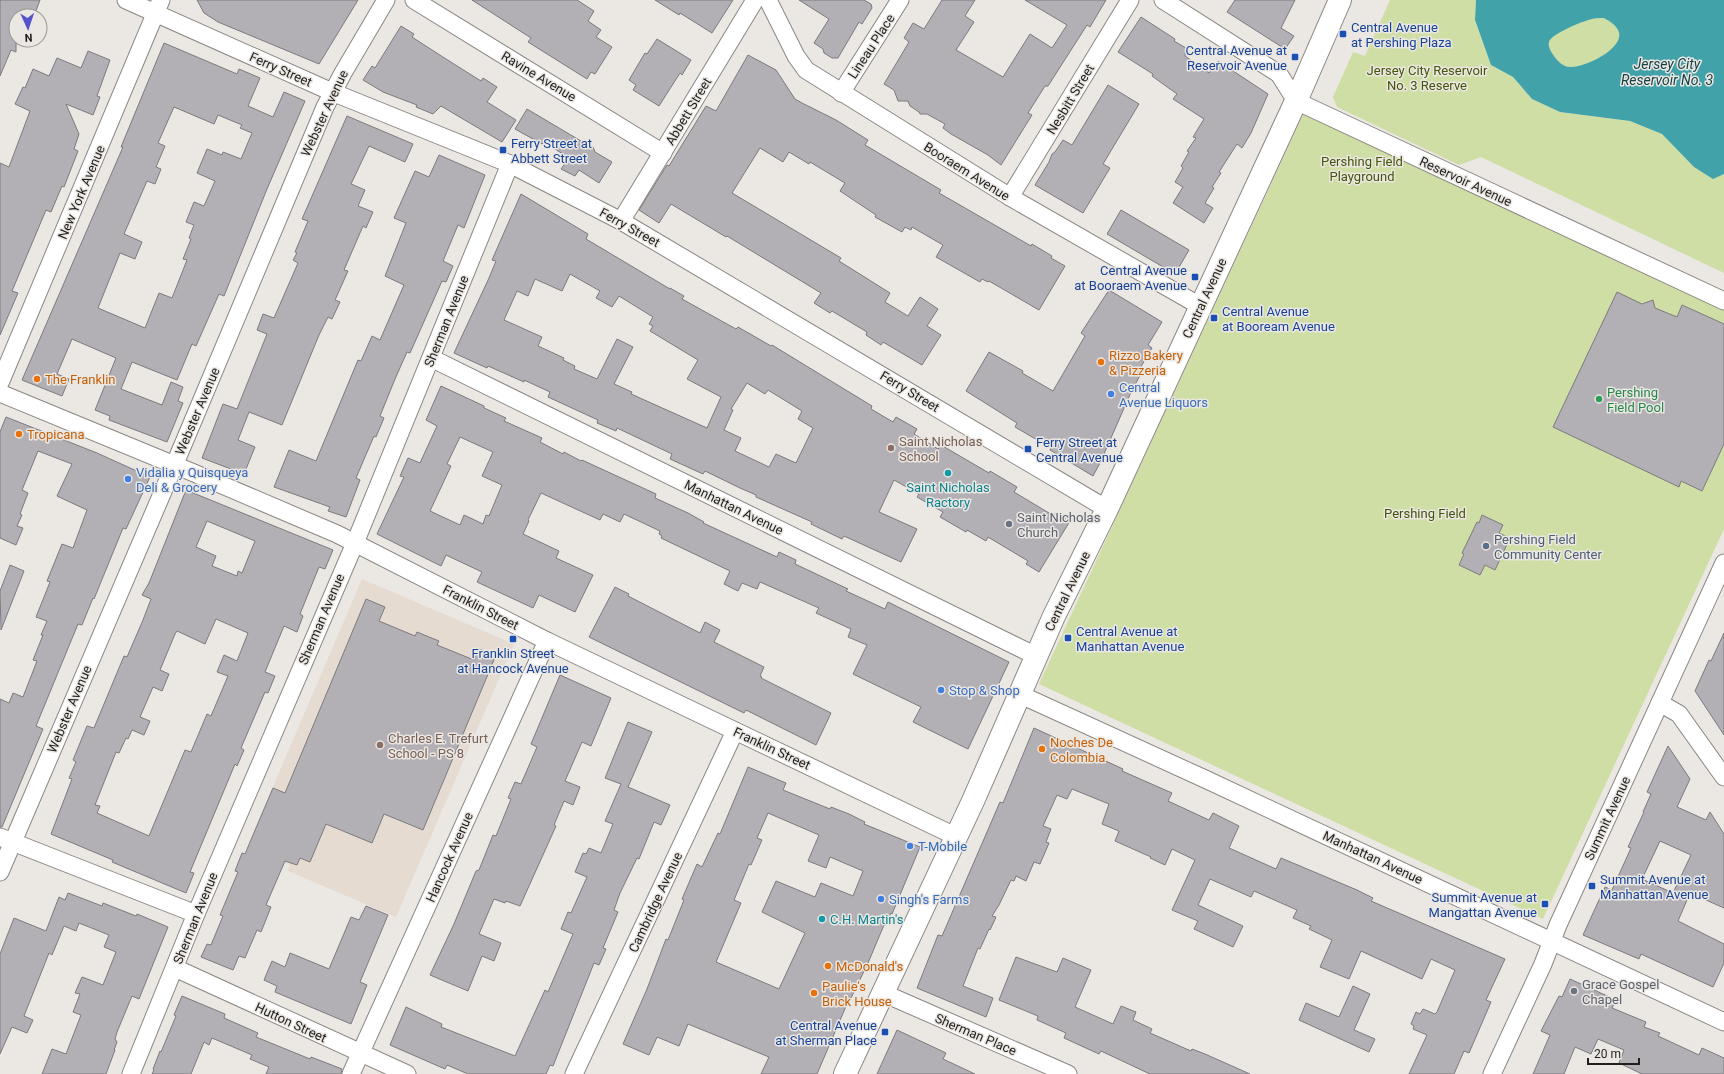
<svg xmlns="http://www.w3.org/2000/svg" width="1724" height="1074" font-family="Roboto,sans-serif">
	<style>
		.built { fill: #e5dbd1 }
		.green { fill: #cedea4 }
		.water { fill: #42a2aa; fill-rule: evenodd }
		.building { fill: #b3b0b5; stroke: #7d7a7e; fill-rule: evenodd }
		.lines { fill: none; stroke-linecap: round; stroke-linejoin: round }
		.minor-casing { stroke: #8b8783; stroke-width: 19 }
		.major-casing { stroke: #8b8783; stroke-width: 24 }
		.minor { stroke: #fff; stroke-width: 17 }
		.major { stroke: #fff; stroke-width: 22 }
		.transit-dot { fill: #1a4fb4; stroke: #ebe7e3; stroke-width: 1.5 }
		.food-dot { fill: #e8710a; stroke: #ebe7e3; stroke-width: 1.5 }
		.shop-dot { fill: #3f7fe0; stroke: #ebe7e3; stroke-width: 1.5 }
		.leisure-dot { fill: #2e9e5b; stroke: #ebe7e3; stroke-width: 1.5 }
		.education-dot { fill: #8d6e63; stroke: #ebe7e3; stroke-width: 1.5 }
		.culture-dot { fill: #0f9aa8; stroke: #ebe7e3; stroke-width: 1.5 }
		.worship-dot { fill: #6b7280; stroke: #ebe7e3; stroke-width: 1.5 }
		.service-dot { fill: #5c6f8a; stroke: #ebe7e3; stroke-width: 1.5 }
		.labels { text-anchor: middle; stroke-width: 3; stroke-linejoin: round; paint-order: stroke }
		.transit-label { font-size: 13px; fill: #164399; stroke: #ebe7e3; text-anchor: start }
		.street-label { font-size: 13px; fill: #211f1e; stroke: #ebe7e3 }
		.park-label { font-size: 13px; fill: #455408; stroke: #ebe7e3 }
		.food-label { font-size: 13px; fill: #c56008; stroke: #ebe7e3; text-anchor: start }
		.shop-label { font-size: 13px; fill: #366cbe; stroke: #ebe7e3; text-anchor: start }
		.leisure-label { font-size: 13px; fill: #27864d; stroke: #ebe7e3; text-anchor: start }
		.education-label { font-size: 13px; fill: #785e54; stroke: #ebe7e3; text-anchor: start }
		.culture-label { font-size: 13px; fill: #0d838f; stroke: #ebe7e3 }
		.worship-label { font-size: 13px; fill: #5b616d; stroke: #ebe7e3; text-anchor: start }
		.service-label { font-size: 13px; fill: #4e5e75; stroke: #ebe7e3; text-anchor: start }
		.water-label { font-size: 14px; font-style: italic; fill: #164245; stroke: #ebe7e3 }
	</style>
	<rect width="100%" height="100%" fill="#ebe7e3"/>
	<path class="built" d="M362 579 514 644 396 917 288 871 290 865 247 847Z"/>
	<g class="green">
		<path d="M1390 0H1476L1475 20 1491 65 1513 77 1532 99 1560 112 1630 121 1662 134 1694 167 1713 178 1724 174V273L1481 157 1459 165 1337 107 1333 97 1353 52 1365 56Z"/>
		<path d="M1604 18C1609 21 1615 24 1618 30 1628 48 1579 72 1565 66 1560 64 1555 58 1552 53 1550 50 1548 47 1549 42 1551 34 1583 21 1591 19 1595 18 1600 18 1604 18Z"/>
		<path d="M1305 111 1724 307V529L1543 919 1039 684Z"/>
	</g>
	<path class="water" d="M1476 0H1724V174L1713 179 1694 167 1662 134 1630 121 1560 112 1532 99 1513 77 1491 65 1475 20ZM1604 18C1609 21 1615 24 1618 30 1628 48 1579 72 1565 66 1559 63 1555 58 1552 53 1550 50 1548 46 1549 42 1551 34 1583 21 1592 19 1595 18 1600 18 1604 18Z"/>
	<g class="building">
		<path d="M0 0H40L34 16H16V52L11 50 0 76Z"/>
		<path d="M197 0H358L319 64 218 22 204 13Z"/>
		<path d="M472 0H577L594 11 588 21 601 30 596 37 612 47 595 74 591 72 587 79 528 42 531 38Z"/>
		<path d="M655 0H733L712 33 680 13 679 15Z"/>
		<path d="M799 0H864L871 4 872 8 862 24 859 22 838 58H832L824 53 823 49 814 43 829 19Z"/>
		<path d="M942 0H975L965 16 974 22 956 50 1003 77 1030 34 1052 48 1067 25 1025 0H1106L1090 27 1087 25 1048 86H1045L1028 113 1032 115 1001 165 988 155 951 134 943 128 945 124 927 114H920L919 112 910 106 908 101H898L894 90 884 84 909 42 904 38 913 23 924 29Z"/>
		<path d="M1235 0H1295L1281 28 1294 36 1285 49 1227 12Z"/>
		<path d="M1141 17 1175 39 1174 41 1186 48 1185 56 1209 73 1218 61 1268 94 1251 133 1242 148 1237 144 1219 172 1221 173 1212 187 1214 188 1205 203 1213 208 1204 223 1173 203 1183 187 1175 182 1183 168 1181 166 1189 152 1187 151 1196 138 1193 137 1204 119 1173 99 1177 94 1152 76 1153 74 1118 52Z"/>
		<path d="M401 26 414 34 412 37 446 59 481 81 483 78 497 87 487 102 516 120 502 142 441 106 433 114 416 107 417 105 383 92 363 80 372 66 375 68Z"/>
		<path d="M657 39 691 60 682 75 680 73 659 106 633 90 636 85 629 80 645 53 647 54Z"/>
		<path d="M164 43 237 74 239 69 260 78 248 106 273 117 284 92 305 101 267 189 224 296 219 294 196 346 192 344 177 380 132 362 121 389 162 405 171 382 183 387 178 401 183 403 167 442 109 420 110 416 95 410 116 358 72 339 57 374 69 379 62 396 22 380 123 147H121ZM174 107 214 124 218 115 242 125 240 128 252 133 241 159 223 152 222 155 207 149 197 173 215 181 204 206 194 202 186 222 194 225 189 238 191 239 183 259 187 260 172 298 159 293 145 328 98 308 120 253 135 259 142 242 124 234 147 181 155 184 161 169 156 167 165 146 158 143Z"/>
		<path d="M88 51 110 60 97 96 100 97 93 115 66 104 79 134 74 149 78 151 64 187 62 186 51 212 46 210 12 291 18 293 0 335V163L9 167 30 111 15 104 23 87 25 88 33 69 49 76 57 58 81 68Z"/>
		<path d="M748 55 776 70 795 99 802 103 836 120 868 140 865 145 941 190 939 193 1031 246 1032 244 1052 256 1051 258 1065 266 1039 310 989 281 988 282 982 279 980 282 936 257 943 245 912 227 911 230 905 227 902 232 875 217 876 215 840 191 845 183 810 162 809 164 789 152 783 162 760 148 732 193 841 258 839 261 890 293 885 302 908 316 920 297 938 309 927 326 941 335 922 365 883 342 881 345 866 335 867 332 832 311 830 313 814 303 821 293 727 236 726 237 671 204 659 223 639 210 667 165 669 166 706 106 716 111Z"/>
		<path d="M1108 85 1139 104 1103 164 1110 168 1083 213 1035 185 1049 162 1052 154 1055 152 1063 140 1072 145Z"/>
		<path d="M527 109 586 144H590L593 147 595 152 612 162 599 183 579 170 575 176 561 169 569 158 544 142 542 144 515 129Z"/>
		<path d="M347 116 413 144 405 162 369 146 351 184 365 190 358 206 373 212 366 228 363 226 344 270 348 271 335 300 340 302 332 319 328 317 319 335 282 425 249 412 238 440 255 447 244 474 202 458 223 404 237 409 267 334 257 330 263 314 274 318 298 263 293 260 297 253 295 252 308 221 302 219Z"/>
		<path d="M439 155 485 175 464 228 458 225 443 261 453 266 446 282 442 281 410 353 407 352 395 379 380 416 384 418 376 437 374 436 356 478 360 480 346 517 328 511 330 507 274 487 289 450 316 461 358 360 361 361 372 336 380 340 404 285 385 276 406 223 394 218 415 171 429 177Z"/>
		<path d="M521 194 588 234 586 239 670 289V288L684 296 682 299 736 329 738 327 771 346 772 345 872 406 871 409 893 422 896 417 917 429 914 434 938 449 941 445 989 473 990 471 1017 487 1014 492 1054 516 1056 512 1070 521 1039 572 1026 564 1028 561 988 537 986 541 967 530 966 532 940 517 943 512 917 497 919 494 894 480 879 512 917 529 901 562 844 536 842 539 811 524 812 522 756 497V495L740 488 705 471 703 474 670 459 672 454 617 428 616 431 597 423 598 420 548 397 550 392 524 380V382L488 366 487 368 454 353 489 278 496 261 492 260ZM570 274 600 291 596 298 612 307 619 296 653 317 649 324 653 326 650 331 698 360 687 379 721 397 707 428 631 394 632 392 614 384 633 347 617 339 597 379 574 369 575 366 563 360 564 358 538 346 542 337 504 320 517 291 528 296 535 279 562 291ZM747 383 765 394 768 390 802 411 798 419 813 428 796 463 776 454 769 467 735 451 741 438 724 430 733 410 731 409Z"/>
		<path d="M1121 210 1189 250 1175 274 1107 234Z"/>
		<path d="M1109 290 1162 322 1148 345 1152 348 1139 370 1142 372 1132 390 1100 463 1093 476 1050 450 1051 448 1015 427 1017 423 966 391 989 352 1023 371 1022 373 1053 391 1085 336 1081 333Z"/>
		<path d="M1617 292 1642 304 1653 300 1655 308 1677 317 1682 305 1724 324V444L1702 491 1681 481 1679 487 1553 427Z"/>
		<path d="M441 386 484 406V408L506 418 504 421 542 438 540 442 563 454 564 452 581 461 582 460 656 494 655 498 688 513 704 522 703 523 777 557 779 552 796 560 795 564 848 589 846 591 885 609 888 602 1009 662 968 749 913 722 921 707 853 674 867 645 848 637 851 629 816 613 819 608 760 582 757 589 742 583 738 591 724 584 730 571 661 538 662 536 659 534 660 531 624 514 620 522 603 514 600 520 541 493 528 520 529 521 523 534 559 551 556 558 593 575 575 612 539 595 533 608 477 582 482 572 446 555 441 566 377 534 404 477 400 476 408 458 420 463 437 426 426 420ZM460 437 493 452 482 476 502 485 489 516 486 515 483 524 464 515 460 525 430 511 451 466 447 464Z"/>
		<path d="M6 417 97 453 150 477 126 529 123 528 94 599 93 598 82 625 78 624 36 726 43 729 2 827H0V699L9 703 13 693 23 697 37 661 33 660 43 635H41L47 621 36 617 50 582 47 581 62 544 73 548 87 510 57 496 72 464 38 451 22 490 28 493 20 514 22 515 17 526 23 528 16 545 0 538V432Z"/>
		<path d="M186 490 333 550 325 569 319 567 300 614 303 616 297 632 284 626 265 672 275 676 268 693 265 692 241 748 244 750 237 766 235 764 190 872 194 873 186 893 112 862 113 860 51 834 72 779 69 778 76 762 73 760 87 726 94 728 124 656 127 657 143 620 151 599 142 595 149 583ZM207 521 255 541 242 573 238 571 237 576 212 566 216 556 196 547ZM216 619 248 633 237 661 224 655 217 672 228 676 211 716 207 714 191 752 185 750 149 836 97 813 100 806 95 805 116 752 119 753 126 738 128 739 132 730 144 735 150 721 140 717 153 687 162 691 169 674 160 670 175 634 177 631 205 644Z"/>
		<path d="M1482 515 1503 525 1499 533 1510 538 1495 570 1485 565 1480 575 1459 565 1464 554 1462 553 1477 522 1479 523Z"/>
		<path d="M10 565 24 571 1 630 0 591Z"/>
		<path d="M615 587 629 594 628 596 700 633 705 622 720 630 714 642 764 667 760 676 762 677 761 678 831 713 816 745 746 710 744 713 589 637Z"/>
		<path d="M366 599 385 607 379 621 415 636 417 632 439 641 437 645 474 660 479 649 496 655 423 830 384 814 372 843 326 824 310 862 300 858 297 865 285 861 266 905 271 907 261 932 257 930 245 958 239 956 233 970 201 957 207 944 211 945 223 916 220 915 238 872 235 871 242 853 245 854 273 788 285 793Z"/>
		<path d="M1724 633V735L1695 691 1709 660 1711 661Z"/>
		<path d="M560 675 611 698 591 746 582 742 565 781 580 787 573 805 564 801 554 825 556 826 520 906 506 901 505 903 494 899 479 934 501 943 494 961 482 956 468 991 430 975 454 924 476 871 479 870 493 835 496 836 511 799 508 798 515 782 521 784 537 747 531 744Z"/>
		<path d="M628 722 652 732 628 787 670 805 661 825 654 822 639 859 637 858 620 893 614 910 618 912 603 948 606 949 599 965 594 963 553 1066 550 1065 546 1074H468L447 1065 445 1069 390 1045 406 1007 442 1024 441 1027 515 1056 545 990 548 992 573 934 561 929 568 912 571 913 587 877 575 872 583 853 586 854 589 848 601 853 613 824 605 821 621 784 605 778Z"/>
		<path d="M1034 728 1123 769 1122 771 1172 793 1168 801 1209 820 1213 813 1239 826 1229 848 1276 869 1281 858 1357 890 1373 898 1371 901 1505 959 1486 1000 1491 1002 1469 1053 1464 1051 1454 1074H1409L1427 1035 1413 1029 1414 1026 1411 1024 1416 1012 1420 1014 1423 1009 1435 1014 1437 1012 1455 970 1431 959 1422 979 1361 951 1349 979 1320 967 1332 940 1309 929 1311 926 1293 918 1297 910 1254 891 1251 897 1210 879 1198 905 1243 926 1233 947 1194 929 1198 921 1172 910 1195 860 1172 849 1165 865 1150 858 1151 857 1115 841 1119 831 1102 824 1109 804 1072 789 1067 799 1057 795 1043 826 1051 829 1046 842 1049 843 1040 864 1034 862 1026 881 1016 876 1014 881 1011 880 999 905 992 916 996 917 990 930 989 929 980 949 978 948 963 986 993 998 986 1017 917 988 938 935 942 936 1000 802 1003 803Z"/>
		<path d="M1668 746 1690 779 1677 807 1706 820 1710 812 1724 834V908L1690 893 1678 921 1724 944V963L1713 987 1641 954 1639 959 1583 935 1605 887 1612 890 1631 848 1628 847 1644 812H1643L1651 794 1647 792ZM1660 841 1691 855 1673 893 1642 879Z"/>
		<path d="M748 767 786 783 783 790 830 809 831 807 849 814 865 822 864 824 920 847 892 914 891 913 885 926 884 925 868 963 851 998 850 997 817 1074H761L769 1057 688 1024 679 1046 657 1037 649 1055 623 1044 647 989 666 939 668 940 684 900 682 899 697 864 702 867 718 833 720 834ZM768 813 819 835 808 861 826 868 830 857 863 871 853 896 821 883 815 897 776 881 762 912 805 933 779 989 716 962 741 903 734 900 749 864 751 865 762 840 757 838Z"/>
		<path d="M68 893 102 906 103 903 136 916 137 914 168 927 139 999 132 996 117 1032 115 1039 117 1042 114 1050H115L106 1074H42L52 1049 66 1054 81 1015 73 1012 80 994 75 993 82 977 103 985 116 952 104 947 109 935 79 923 76 931 64 926 52 955 49 953 24 1016 33 1020 27 1033 12 1027 0 1054V954L14 918 46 931 59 897 65 900Z"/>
		<path d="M366 906 388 915 360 982 367 985 351 1024 275 992 277 986 264 980 272 961 285 967 290 953 329 969 351 917 359 920Z"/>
		<path d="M1016 957 1057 972 1063 958 1091 970 1075 1007 1113 1024 1121 1006 1136 1012 1133 1020 1152 1029 1150 1033 1191 1051 1192 1049 1205 1054 1250 1074H1150L1101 1051 1099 1054 1064 1038 1066 1033 1037 1020 1038 1016 999 1000Z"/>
		<path d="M1570 979 1616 1000 1612 1008 1646 1022 1644 1027 1660 1033 1658 1036 1699 1055 1702 1048 1724 1058V1074H1642L1619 1063 1624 1050 1598 1039 1591 1054 1575 1047 1564 1074H1533L1550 1035 1541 1031 1559 996 1562 997Z"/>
		<path d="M1353 986 1370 994 1354 1030 1375 1039 1369 1052 1299 1020 1306 1003 1339 1017Z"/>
		<path d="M182 996 225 1014 224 1018 258 1033 256 1037 310 1059 311 1057 342 1069 341 1074H266L269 1067 250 1059 252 1055 212 1038 209 1045 204 1042 191 1074H152L154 1070 153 1069 160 1051 161 1052 176 1016 174 1015Z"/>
		<path d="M897 1030 946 1053 943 1059 975 1074H877Z"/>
	</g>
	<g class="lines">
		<defs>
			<g id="minor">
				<path d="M126 0 332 92 510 164 621 221 1107 509"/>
				<path d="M414 0 663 153"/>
				<path d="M768 0 796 56 806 70 1010 197 1200 306"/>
				<path d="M1163 0 1279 74 1296 101 1724 301"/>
				<path d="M841 93 900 0"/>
				<path d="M1010 197 1130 0"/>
				<path d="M621 221 755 0"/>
				<path d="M431 358 1036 656"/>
				<path d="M0 383 161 0"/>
				<path d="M0 393 194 473 337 534 547 641 955 836"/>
				<path d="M1021 695 1205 779 1724 1022"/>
				<path d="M1660 703 1679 714 1724 777"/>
				<path d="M0 837 196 914"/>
				<path d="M0 872 182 447 325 107 343 73 386 0"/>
				<path d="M175 968 407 1074"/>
				<path d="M883 993 1068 1074"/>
				<path d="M131 1074 196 914 355 543 510 164"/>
				<path d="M351 1074 547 641"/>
				<path d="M574 1074 735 731"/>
				<path d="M1492 1074 1543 964 1558 925 1724 563"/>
			</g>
			<path id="major" d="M845 1074 973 801 1054 616 1107 509 1296 101 1340 0"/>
		</defs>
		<use href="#minor" class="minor-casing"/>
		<use href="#major" class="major-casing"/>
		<use href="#minor" class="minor"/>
		<use href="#major" class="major"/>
	</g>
	<g class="transit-dot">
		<rect x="1339" y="30" width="8" height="8" rx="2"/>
		<rect x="1291" y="53" width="8" height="8" rx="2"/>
		<rect x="499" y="146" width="8" height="8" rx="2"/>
		<rect x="1191" y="273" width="8" height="8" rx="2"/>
		<rect x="1210" y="314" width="8" height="8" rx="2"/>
		<rect x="1024" y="445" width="8" height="8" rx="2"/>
		<rect x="1064" y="634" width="8" height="8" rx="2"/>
		<rect x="509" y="635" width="8" height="8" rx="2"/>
		<rect x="1588" y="882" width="8" height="8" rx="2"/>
		<rect x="1541" y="900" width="8" height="8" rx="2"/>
		<rect x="881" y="1028" width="8" height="8" rx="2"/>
	</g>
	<g class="food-dot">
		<circle cx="1101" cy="362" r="4"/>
		<circle cx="37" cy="379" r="4"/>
		<circle cx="19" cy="434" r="4"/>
		<circle cx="1042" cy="749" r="4"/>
		<circle cx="828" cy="966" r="4"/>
		<circle cx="814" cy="993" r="4"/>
	</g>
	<g class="shop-dot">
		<circle cx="1111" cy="394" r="4"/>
		<circle cx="128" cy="479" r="4"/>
		<circle cx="941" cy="690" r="4"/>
		<circle cx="910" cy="846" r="4"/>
		<circle cx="881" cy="899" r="4"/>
	</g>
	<circle class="leisure-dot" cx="1599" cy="399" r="4"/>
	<g class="education-dot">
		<circle cx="891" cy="448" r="4"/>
		<circle cx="380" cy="745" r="4"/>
	</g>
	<g class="culture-dot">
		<circle cx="948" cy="473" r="4"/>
		<circle cx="822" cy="919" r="4"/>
	</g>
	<g class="worship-dot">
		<circle cx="1009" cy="524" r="4"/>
		<circle cx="1574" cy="991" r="4"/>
	</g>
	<circle class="service-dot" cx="1486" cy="546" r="4"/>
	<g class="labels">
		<g class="transit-label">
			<text x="1351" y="32">Central Avenue<tspan x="1351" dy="15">at Pershing Plaza</tspan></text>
			<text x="1287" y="55" text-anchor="end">Central Avenue at<tspan x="1287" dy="15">Reservoir Avenue</tspan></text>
			<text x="511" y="148">Ferry Street at<tspan x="511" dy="15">Abbett Street</tspan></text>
			<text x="1187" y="275" text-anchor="end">Central Avenue<tspan x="1187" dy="15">at Booraem Avenue</tspan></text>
			<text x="1222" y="316">Central Avenue<tspan x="1222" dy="15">at Booream Avenue</tspan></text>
			<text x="1036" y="447">Ferry Street at<tspan x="1036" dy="15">Central Avenue</tspan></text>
			<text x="1076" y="636">Central Avenue at<tspan x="1076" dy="15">Manhattan Avenue</tspan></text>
			<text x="513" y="658" text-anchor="middle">Franklin Street<tspan x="513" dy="15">at Hancock Avenue</tspan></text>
			<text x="1600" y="884">Summit Avenue at<tspan x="1600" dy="15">Manhattan Avenue</tspan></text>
			<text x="1537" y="902" text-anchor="end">Summit Avenue at<tspan x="1537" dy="15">Mangattan Avenue</tspan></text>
			<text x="877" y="1030" text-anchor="end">Central Avenue<tspan x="877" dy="15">at Sherman Place</tspan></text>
		</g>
		<g class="street-label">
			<text transform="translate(871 46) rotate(-57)" y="5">Lineau Place</text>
			<text transform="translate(281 69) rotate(24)" y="5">Ferry Street</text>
			<text transform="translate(539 76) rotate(31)" y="5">Ravine Avenue</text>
			<text transform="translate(1070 99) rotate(-59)" y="5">Nesbitt Street</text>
			<text transform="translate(688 111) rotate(-59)" y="5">Abbett Street</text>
			<text transform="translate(324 113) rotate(-65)" y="5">Webster Avenue</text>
			<text transform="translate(967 171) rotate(32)" y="5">Booraem Avenue</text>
			<text transform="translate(1466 181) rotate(25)" y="5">Reservoir Avenue</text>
			<text transform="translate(81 192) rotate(-67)" y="5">New York Avenue</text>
			<text transform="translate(630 227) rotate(29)" y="5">Ferry Street</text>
			<text transform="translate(1204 298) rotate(-65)" y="5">Central Avenue</text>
			<text transform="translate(446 321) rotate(-68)" y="5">Sherman Avenue</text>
			<text transform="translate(910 391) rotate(31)" y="5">Ferry Street</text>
			<text transform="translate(197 411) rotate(-67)" y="5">Webster Avenue</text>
			<text transform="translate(734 507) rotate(26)" y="5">Manhattan Avenue</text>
			<text transform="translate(1067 591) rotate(-64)" y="5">Central Avenue</text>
			<text transform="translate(481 607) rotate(27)" y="5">Franklin Street</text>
			<text transform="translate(321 619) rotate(-67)" y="5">Sherman Avenue</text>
			<text transform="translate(69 709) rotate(-67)" y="5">Webster Avenue</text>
			<text transform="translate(772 748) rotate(25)" y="5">Franklin Street</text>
			<text transform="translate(1607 818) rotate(-65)" y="5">Summit Avenue</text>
			<text transform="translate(449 857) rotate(-66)" y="5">Hancock Avenue</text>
			<text transform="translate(1373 857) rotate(25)" y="5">Manhattan Avenue</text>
			<text transform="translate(655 902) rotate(-65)" y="5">Cambridge Avenue</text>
			<text transform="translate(195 918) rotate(-68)" y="5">Sherman Avenue</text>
			<text transform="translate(291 1022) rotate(25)" y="5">Hutton Street</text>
			<text transform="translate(976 1034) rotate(23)" y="5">Sherman Place</text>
		</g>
		<g class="park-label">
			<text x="1427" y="75">Jersey City Reservoir<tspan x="1427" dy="15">No. 3 Reserve</tspan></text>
			<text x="1362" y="166">Pershing Field<tspan x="1362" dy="15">Playground</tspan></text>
			<text x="1425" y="518">Pershing Field</text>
		</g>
		<g class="food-label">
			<text x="1109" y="360">Rizzo Bakery<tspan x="1109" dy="15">&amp; Pizzeria</tspan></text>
			<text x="45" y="384">The Franklin</text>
			<text x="27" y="439">Tropicana</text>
			<text x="1050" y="747">Noches De<tspan x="1050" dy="15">Colombia</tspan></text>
			<text x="836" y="971">McDonald's</text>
			<text x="822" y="991">Paulie's<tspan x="822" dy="15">Brick House</tspan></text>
		</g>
		<g class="shop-label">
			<text x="1119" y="392">Central<tspan x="1119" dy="15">Avenue Liquors</tspan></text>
			<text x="136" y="477">Vidalia y Quisqueya<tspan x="136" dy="15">Deli &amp; Grocery</tspan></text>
			<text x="949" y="695">Stop &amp; Shop</text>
			<text x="918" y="851">T-Mobile</text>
			<text x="889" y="904">Singh's Farms</text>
		</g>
		<g class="leisure-label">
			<text x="1607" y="397">Pershing<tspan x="1607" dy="15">Field Pool</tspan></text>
		</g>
		<g class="education-label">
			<text x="899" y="446">Saint Nicholas<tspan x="899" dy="15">School</tspan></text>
			<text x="388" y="743">Charles E. Trefurt<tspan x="388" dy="15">School - PS 8</tspan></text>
		</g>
		<g class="culture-label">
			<text x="948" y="492">Saint Nicholas<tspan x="948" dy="15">Ractory</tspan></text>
			<text x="830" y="924" text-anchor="start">C.H. Martin's</text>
		</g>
		<g class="worship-label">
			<text x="1017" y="522">Saint Nicholas<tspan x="1017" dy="15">Church</tspan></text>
			<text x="1582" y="989">Grace Gospel<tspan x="1582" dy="15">Chapel</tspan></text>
		</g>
		<g class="service-label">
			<text x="1494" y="544">Pershing Field<tspan x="1494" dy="15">Community Center</tspan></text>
		</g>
		<g class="water-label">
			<text x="1667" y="69">Jersey City<tspan x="1667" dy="16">Reservoir No. 3</tspan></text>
		</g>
	</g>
	<g transform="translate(28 28) rotate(177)"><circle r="19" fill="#ebe7e3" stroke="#9a9794"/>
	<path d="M0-3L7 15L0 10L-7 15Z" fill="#5353ca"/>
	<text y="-6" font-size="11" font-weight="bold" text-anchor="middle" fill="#211f1e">N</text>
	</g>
	<path d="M1588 1058v6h51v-6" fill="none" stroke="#211f1e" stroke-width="2"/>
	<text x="1594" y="1058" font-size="12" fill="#211f1e" stroke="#ebe7e3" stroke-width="3" paint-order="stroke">20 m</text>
</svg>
